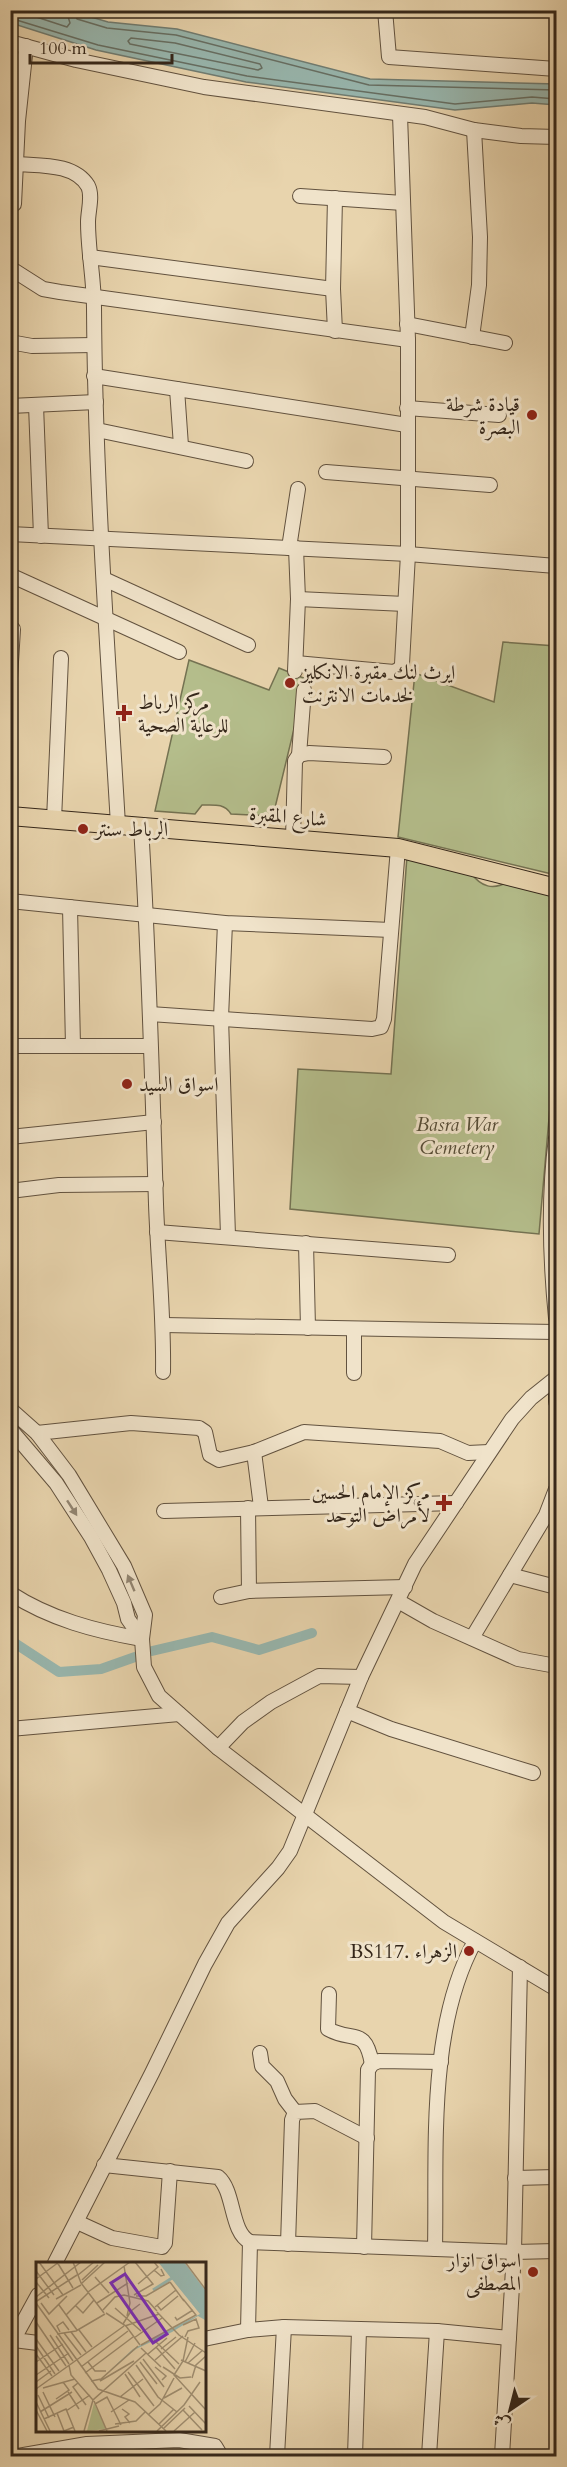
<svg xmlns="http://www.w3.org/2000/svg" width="567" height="2467" font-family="Cardo,Amiri,serif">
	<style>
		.green { fill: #b4bd8b; stroke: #747252; stroke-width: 1.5 }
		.water { fill: #98b7af; stroke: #707d73; stroke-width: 1.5 }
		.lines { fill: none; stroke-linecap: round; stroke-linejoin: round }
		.shore { stroke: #666f64; stroke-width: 1.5 }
		.canal { stroke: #98b7af; stroke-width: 10 }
		.minor-casing { stroke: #62523f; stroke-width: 16 }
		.major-casing { stroke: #35271a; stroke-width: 20 }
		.minor { stroke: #f0e3ca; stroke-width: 14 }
		.major { stroke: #e8d4ad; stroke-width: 18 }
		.oneway { fill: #928572 }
		.poi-dot { fill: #8f2418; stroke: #f0e3ca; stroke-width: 2 }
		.labels { text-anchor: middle; stroke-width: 6; stroke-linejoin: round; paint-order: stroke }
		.poi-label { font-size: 20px; fill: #35271a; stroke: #f0e3ca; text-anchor: end }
		.street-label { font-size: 20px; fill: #35271a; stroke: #f0e3ca }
		.park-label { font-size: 20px; font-style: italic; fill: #554c36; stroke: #f0e3ca }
		.inset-river { fill: none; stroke: #98b7af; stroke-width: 3 }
		.inset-road { fill: none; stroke: #a08f72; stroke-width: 1.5 }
		.view { fill: #7b2cbf; fill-opacity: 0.15; stroke: #7b2cbf; stroke-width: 3 }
		.inset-edge { fill: none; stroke: #35271a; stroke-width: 3 }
	</style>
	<rect width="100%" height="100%" fill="#e8d4ad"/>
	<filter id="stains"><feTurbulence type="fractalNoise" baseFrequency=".00333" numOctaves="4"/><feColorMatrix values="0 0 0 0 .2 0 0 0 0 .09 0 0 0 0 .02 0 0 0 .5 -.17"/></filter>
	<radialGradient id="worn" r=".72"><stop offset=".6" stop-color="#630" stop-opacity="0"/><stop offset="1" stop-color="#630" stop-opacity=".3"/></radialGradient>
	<g class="green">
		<path d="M503 642 556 646V875L398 837 415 673 494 702Z"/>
		<path d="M189 660 269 690 279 668 306 679 273 816 231 814C224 803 214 805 202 805L195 814 155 811Z"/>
		<path d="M407 856 470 872C481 887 493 891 509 881L556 894V1073L551 1095 539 1234 290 1209 298 1069 391 1074Z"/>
	</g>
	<path class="water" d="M11 10 71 11 108 22 177 29 370 79 556 84V105L532 103 455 110 246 82 96 50 11 23Z"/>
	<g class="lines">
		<g class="shore">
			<path d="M15 10 67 27 70 23 66 10"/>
			<path d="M73 10 77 19 107 28 176 35 369 85 556 90"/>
			<path d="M10 18 98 45 247 76 455 104 532 97 556 99"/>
			<path d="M131 38 175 43 260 64 262 68 258 70 130 44 128 41Z"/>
		</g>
		<g class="canal">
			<path d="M10 1640 59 1672 101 1669 135 1657"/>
			<path d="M152 1651 212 1637 259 1650 312 1633"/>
		</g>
		<defs>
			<g id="minor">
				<path d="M385 10 389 57 556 69"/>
				<path d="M10 42 76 60 204 87 425 117 474 130 521 136 556 137"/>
				<path d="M17 164C40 166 74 163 88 186 93 196 88 211 88 222 88 251 94 279 94 308 95 480 108 653 118 825"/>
				<path d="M300 196 403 203"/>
				<path d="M14 204 18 121 26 46"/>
				<path d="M90 257 333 289"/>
				<path d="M10 268 43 289 60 292 408 340"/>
				<path d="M407 324 505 343"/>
				<path d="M335 331 333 289 335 198"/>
				<path d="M472 337 479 285 480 237 474 130"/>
				<path d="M10 342 32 346 94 345"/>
				<path d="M94 376 407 425"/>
				<path d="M177 389 181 446"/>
				<path d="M36 405 41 536"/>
				<path d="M10 406 96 402"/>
				<path d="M407 408 499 415"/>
				<path d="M97 430 246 461"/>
				<path d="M326 472 490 485"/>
				<path d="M10 534 408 554 556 566"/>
				<path d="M289 548 298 489"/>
				<path d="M10 575 179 652"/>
				<path d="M104 579 248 645"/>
				<path d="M298 599 405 604"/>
				<path d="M296 663 394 672 400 669 402 664 408 554V340L400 115"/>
				<path d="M295 671 298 599 296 548"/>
				<path d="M10 678 13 629"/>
				<path d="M299 755 309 753 384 757"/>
				<path d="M54 820 61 658"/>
				<path d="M141 827C149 953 152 1078 156 1204 158 1260 164 1316 163 1372"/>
				<path d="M293 839 295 761 299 755 304 690"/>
				<path d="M10 901 225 923 391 930"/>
				<path d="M70 907 73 1046"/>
				<path d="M225 923 221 1018 228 1236"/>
				<path d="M150 1014 372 1029 381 1027 384 1019 398 848"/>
				<path d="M10 1046H150"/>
				<path d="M10 1137 154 1122"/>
				<path d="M556 1138C548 1197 550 1258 556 1318"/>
				<path d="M10 1191 59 1185 156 1184"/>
				<path d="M157 1232 448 1255"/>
				<path d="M306 1243 308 1328"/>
				<path d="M164 1325 556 1332"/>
				<path d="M354 1373V1329"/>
				<path d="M556 1387V1402"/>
				<path d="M10 1409 37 1433 69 1475 124 1566 145 1615 142 1639 144 1667 159 1696 218 1748 444 1922 556 1989"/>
				<path d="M10 1429 56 1483 91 1537 109 1570 124 1603 128 1619 142 1639"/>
				<path d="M37 1433 131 1423 199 1428 205 1432 210 1455 219 1460 254 1452 304 1432 440 1441 468 1453 489 1452"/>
				<path d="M254 1452 261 1507"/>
				<path d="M248 1508 249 1591"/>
				<path d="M164 1511 456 1503"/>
				<path d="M510 1575 556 1587"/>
				<path d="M10 1593C50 1619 95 1631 142 1639"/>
				<path d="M221 1597 249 1591 405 1587"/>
				<path d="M398 1601 433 1621 518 1659 556 1666"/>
				<path d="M472 1638 546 1515 556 1489"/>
				<path d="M347 1711 391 1729 533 1773"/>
				<path d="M10 1729 179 1714"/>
				<path d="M218 1748 243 1722 271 1702 319 1676 361 1677"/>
				<path d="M329 1994 328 2029C353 2043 365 2026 372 2064"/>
				<path d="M260 2053 262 2066 277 2081 285 2099 295 2112"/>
				<path d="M104 2165 218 2177C235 2191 230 2232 250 2242L514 2252 556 2251"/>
				<path d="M515 2178 556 2177"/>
				<path d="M77 2222 112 2238 162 2247 165 2243 170 2171"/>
				<path d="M288 2244 292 2120 295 2112 315 2111 367 2138"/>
				<path d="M364 2247 368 2070 372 2064 379 2061 441 2062"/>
				<path d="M435 2249C437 2152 427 2028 475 1941"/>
				<path d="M55 2263 152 2073 205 1964 228 1923 278 1868 290 1851 361 1677 415 1564 512 1419 531 1398 556 1378"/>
				<path d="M248 2330 250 2242"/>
				<path d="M204 2339 248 2330 284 2327 437 2331 509 2338"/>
				<path d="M14 2340 38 2343"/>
				<path d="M10 2346 38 2295"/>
				<path d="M18 2456 87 2444 179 2440 215 2446 221 2456"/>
				<path d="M277 2456 284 2327"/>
				<path d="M355 2456 359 2330"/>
				<path d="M429 2456 437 2331"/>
				<path d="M502 2456 514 2252 520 1967"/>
			</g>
			<path id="major" d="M10 816 398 848 556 888"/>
		</defs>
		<use href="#minor" class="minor-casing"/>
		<use href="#major" class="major-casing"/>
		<use href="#minor" class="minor"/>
		<use href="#major" class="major"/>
	</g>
	<defs><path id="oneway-solid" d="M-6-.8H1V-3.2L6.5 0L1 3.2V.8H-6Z" transform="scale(1.5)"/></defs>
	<g class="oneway">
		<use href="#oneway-solid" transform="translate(72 1508) rotate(57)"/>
		<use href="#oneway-solid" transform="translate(131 1583) rotate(-113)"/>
	</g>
	<g class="poi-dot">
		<circle cx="532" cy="415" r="6"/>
		<circle cx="290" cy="683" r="6"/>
		<path d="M121 704h6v6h6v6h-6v6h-6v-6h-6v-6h6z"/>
		<circle cx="83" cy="829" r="6"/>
		<circle cx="127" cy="1084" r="6"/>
		<path d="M441 1494h6v6h6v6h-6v6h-6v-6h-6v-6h6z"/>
		<circle cx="469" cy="1951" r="6"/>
		<circle cx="533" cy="2272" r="6"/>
	</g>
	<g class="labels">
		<g class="poi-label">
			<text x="520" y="411">قيادة شرطة<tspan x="520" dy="23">البصرة</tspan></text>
			<text x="302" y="679" text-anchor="start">ايرث لنك مقبرة الانكليز<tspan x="302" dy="23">لخدمات الانترنت</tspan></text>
			<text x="138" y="709" text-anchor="start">مركز الرباط<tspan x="138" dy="23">للرعاية الصحية</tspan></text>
			<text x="95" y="836" text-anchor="start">الرباط سنتر</text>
			<text x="139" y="1091" text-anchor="start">اسواق السيد</text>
			<text x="430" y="1499">مركز الإمام الحسين<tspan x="430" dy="23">لأمراض التوحد</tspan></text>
			<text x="457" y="1958">BS117. الزهراء</text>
			<text x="521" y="2267">اسواق انوار<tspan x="521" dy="23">المصطفى</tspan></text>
		</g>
		<g class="street-label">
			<text transform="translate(288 816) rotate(5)" y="7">شارع المقبرة</text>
		</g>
		<g class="park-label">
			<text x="457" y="1131">Basra War<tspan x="457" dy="23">Cemetery</tspan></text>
		</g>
	</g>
	<g transform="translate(36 2262)">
		<rect width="170" height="170" fill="#e8d4ad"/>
		<path d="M58 141 70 167 51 169Z" fill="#b4bd8b"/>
		<path d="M122 0H148L169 28V58L162 54 136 70 100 87 72 110 97 87 164 52Z" fill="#98b7af"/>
		<path class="inset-river" d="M117 28 136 16"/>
		<path class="inset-road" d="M3 0 27 33M21 0 37 26M37 0 45 21 68 51M149 0 170 28M88 4 94 41 91 54M118 8 125 14 128 13 125 7M0 9 18 33M42 13 58 0M59 15 73 31M0 17 23 0M46 18 62 3M0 20 13 36M134 20 148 39M46 21 69 0M102 22 122 5 118 0M52 30 94 0M98 33 117 22 99 0M100 34H110L134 20M0 35 45 0M20 37 45 23M1 39 41 13M0 41 62 127 99 140 130 169M5 41 13 52 31 34M61 41 92 21M23 43 41 68M121 43 125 48 142 34M40 44 47 51 58 38M119 45 140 28M79 46 105 69M67 48 79 35 88 33 112 39 121 49M121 50 143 73 170 91M70 51 90 64 104 83M30 53 52 31M139 55 141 58 157 48M0 60 30 104M87 62 95 49 104 42M147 63 160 57 163 66 152 69 149 75M89 64 123 52M43 68 56 85M24 70 21 64 27 60 33 68M35 70 50 90M28 71 45 93M21 72 40 69 69 52M14 73 33 102M20 74 37 99M152 75 147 99 138 113 170 148M98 76 126 56M0 77 23 109M118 78 143 102M105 83 160 53 147 37M0 84 19 112M120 85 139 107M105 86 125 105M125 87 140 75M0 92 16 114M112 92 131 76M107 97 128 125M119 98 147 74M145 98 170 109M0 100 27 82M52 100 59 109H70M104 100 121 122M149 100 159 81M152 101 167 88M33 103 35 113 57 138M100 103 122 135 141 150M45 105 92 69M119 105 130 114 126 118M127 105 144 116 155 115M92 110 118 144M49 111 97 75M89 112 104 135M0 113 33 91M156 116 160 103 170 94M55 119 65 117 102 84M64 119 98 99M0 120 15 109M42 121 37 125 50 143M7 126 39 117M0 127 88 64M7 130 19 155M32 130 43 147M2 133 13 156M84 135 107 117M128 136 146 126M20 137 33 128 27 120M58 139 71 169M0 140 14 169M59 142 71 135 85 163M153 144 170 162M86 147 93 152 89 155 94 161M0 148 11 169M147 148 166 168M30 149 54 133M4 150 36 130M75 150 93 138M21 151 28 169 38 165M113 152 124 142 138 116M8 157 30 147 39 169M79 162 100 159 109 150M123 162 138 147M128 166 149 146M48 169 57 138 110 91M63 169 83 164M121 169 148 143 164 120M138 169 159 150"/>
		<path class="view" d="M89 12 131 72 117 81 75 21Z"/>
		<rect width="170" height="170" class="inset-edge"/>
	</g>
	<rect width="567" height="2467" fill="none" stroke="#e8d4ad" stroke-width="36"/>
	<rect x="12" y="12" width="543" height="2443" fill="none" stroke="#35271a" stroke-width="3"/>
	<rect x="18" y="18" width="531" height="2431" fill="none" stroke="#35271a" stroke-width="1.5"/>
	<g transform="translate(510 2410) rotate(215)" stroke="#f0e3ca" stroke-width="4.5" paint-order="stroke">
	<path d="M0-4.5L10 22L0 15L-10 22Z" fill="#35271a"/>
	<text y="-9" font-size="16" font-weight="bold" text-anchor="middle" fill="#35271a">ش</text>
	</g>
	<path d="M30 54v9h142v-9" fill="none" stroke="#35271a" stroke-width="3"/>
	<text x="39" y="54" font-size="18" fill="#35271a" stroke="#f0e3ca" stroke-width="4.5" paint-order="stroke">100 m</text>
	<rect width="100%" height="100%" filter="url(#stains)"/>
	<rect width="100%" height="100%" fill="url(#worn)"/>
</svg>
